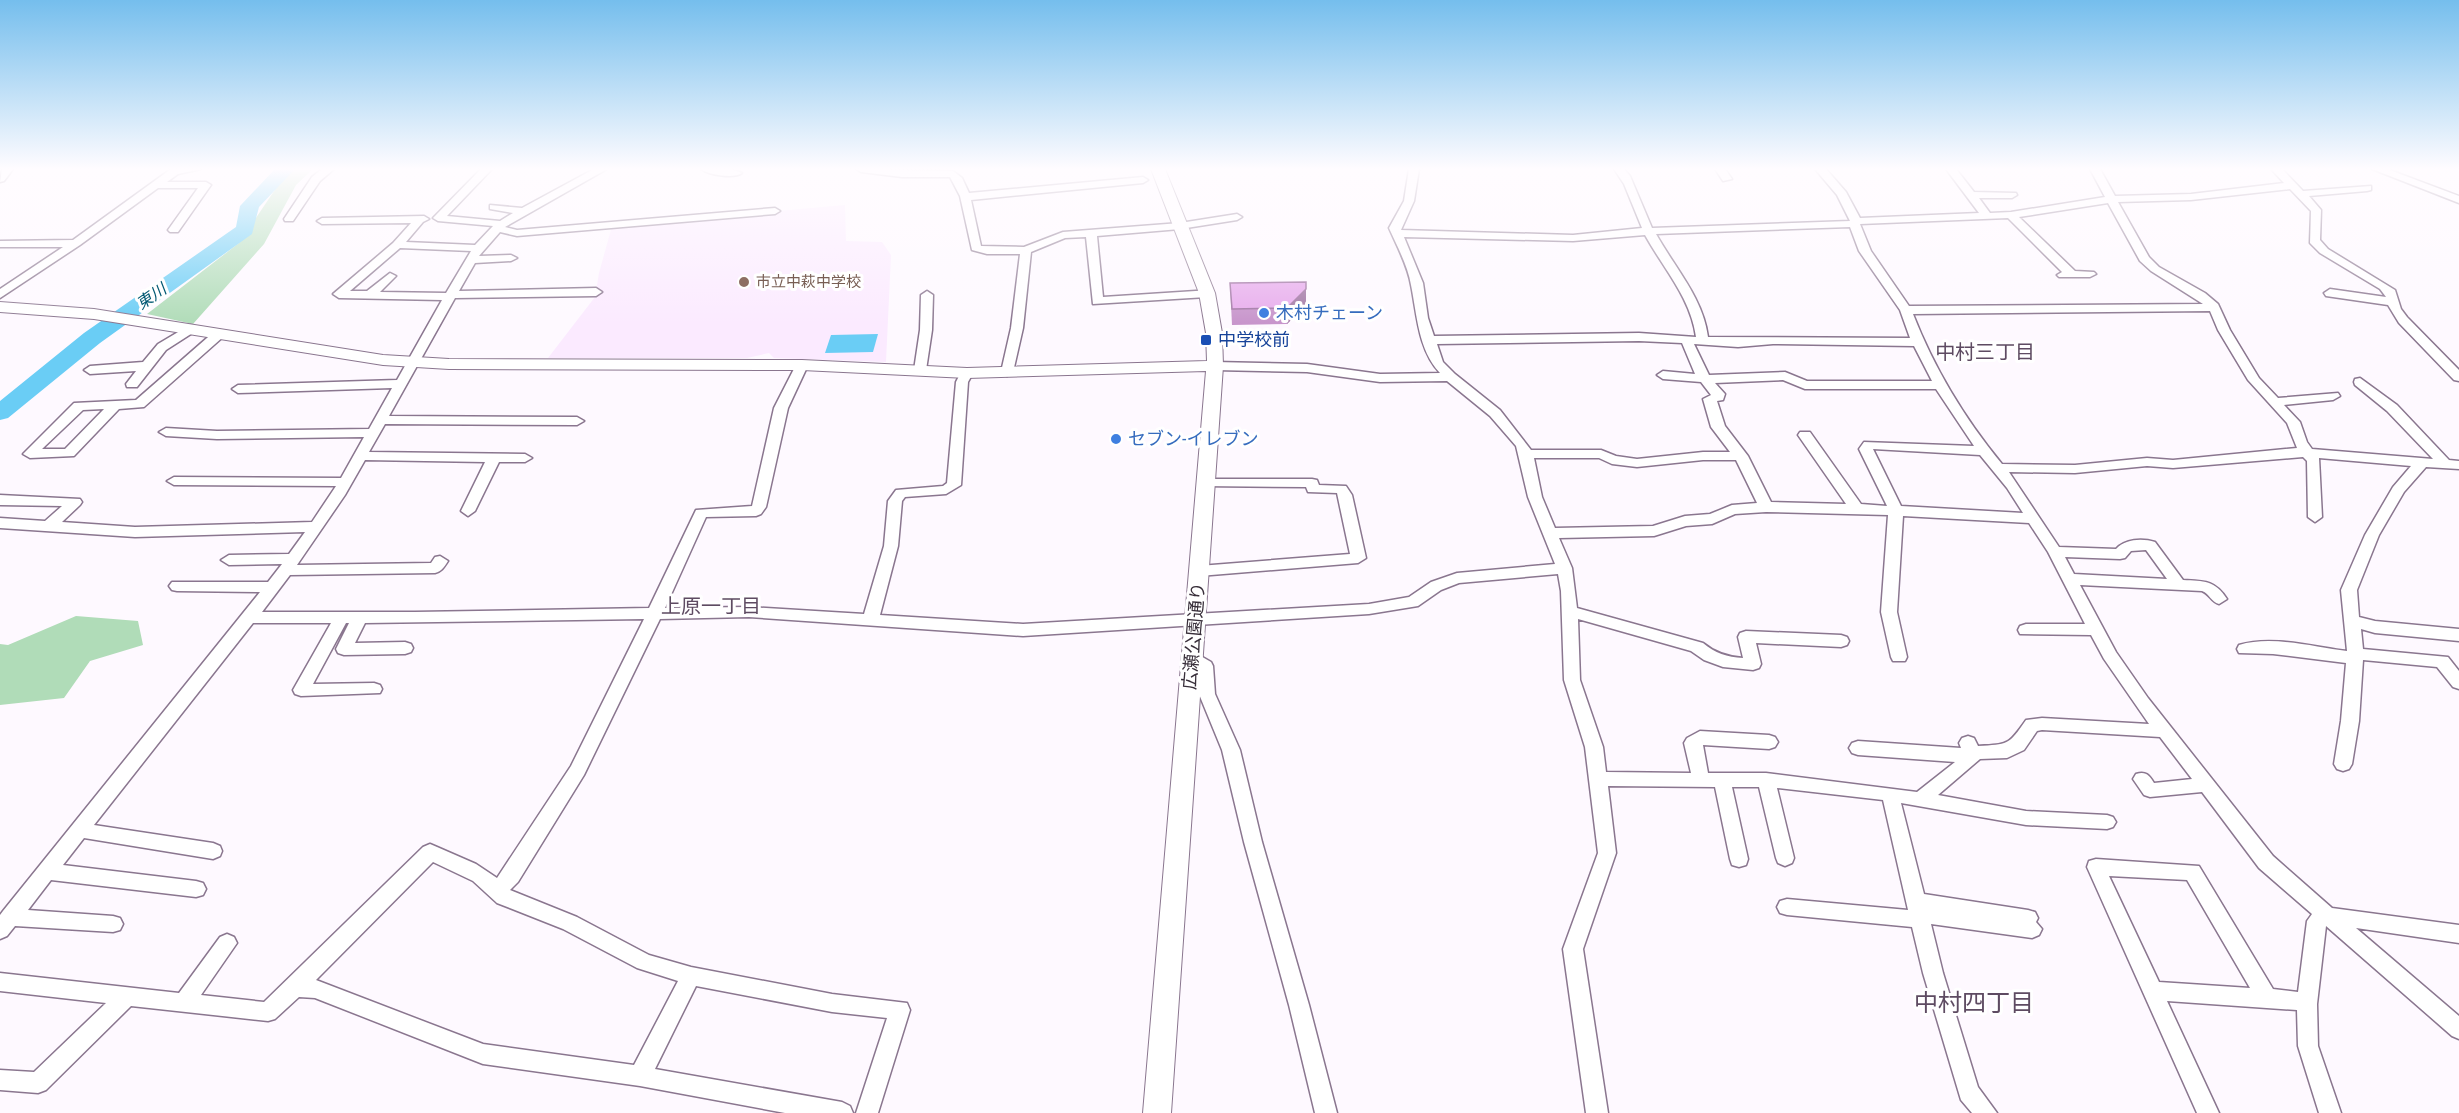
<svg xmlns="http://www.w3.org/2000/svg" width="2459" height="1113" font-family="'Roboto Condensed','Noto Sans JP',sans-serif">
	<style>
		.built { fill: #fbeaff }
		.green { fill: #b0dcb8 }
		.water { fill: #6acdf5 }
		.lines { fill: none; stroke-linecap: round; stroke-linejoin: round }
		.river { fill: #6acdf5; fill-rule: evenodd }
		.minor-casing { stroke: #8a768f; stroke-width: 3 }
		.tertiary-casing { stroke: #8a768f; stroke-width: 2 }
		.minor { fill: #fff; fill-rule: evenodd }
		.tertiary { fill: #fff; fill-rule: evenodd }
		.wall { fill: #c794cb }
		.shaded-wall { fill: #a278a5 }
		.building { fill: #e7acec; stroke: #a278a5; stroke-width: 1.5 }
		.education-dot { fill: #8d6e63; stroke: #fff; stroke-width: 2 }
		.shop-dot { fill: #3f7fe0; stroke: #fff; stroke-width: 2 }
		.transit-dot { fill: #1a4fb4; stroke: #fff; stroke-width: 2 }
		.labels { text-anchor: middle; stroke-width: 6; stroke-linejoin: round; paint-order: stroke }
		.far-education-label { font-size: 15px; fill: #785e54; stroke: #fff; text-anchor: start }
		.far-water-label { font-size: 16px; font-style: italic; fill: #005872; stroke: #fff }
		.shop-label { font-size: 18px; fill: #366cbe; stroke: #fff; text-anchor: start }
		.transit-label { font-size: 18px; fill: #164399; stroke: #fff; text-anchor: start }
		.street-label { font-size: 18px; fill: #382f3a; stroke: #fff }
		.neighbourhood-label { font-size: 20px; fill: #5e4b62; stroke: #fff }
		.near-neighbourhood-label { font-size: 24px; fill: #5e4b62; stroke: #fff }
	</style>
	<rect width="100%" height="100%" fill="#fef9ff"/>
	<path class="built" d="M845 205 846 241 882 242 891 255 886 362 774 358 769 353 747 358H548L595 297 599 273 612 226Z"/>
	<g class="green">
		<path d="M289 169H313L296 185 264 244 193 324 147 314 239 243Z"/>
		<path d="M76 616 138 621 143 645 90 661 64 698 0 705V644L8 645Z"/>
	</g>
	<path class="water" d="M878 334 873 352 825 353 831 335Z"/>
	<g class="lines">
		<path class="river" d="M275 169H295L259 207 252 234 100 343 8 418 0 420V401L84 333 236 227 240 206Z"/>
		<defs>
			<g id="minor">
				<path d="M2 169H13L4 181 0 182Z"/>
				<path d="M171 169H201L178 174 167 182H206L211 185 178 232H170L168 230 198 188H158L80 245 0 298V289L63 247H0V241L73 240Z"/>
				<path d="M322 169H334L320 181 293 221H285L284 219 312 177Z"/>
				<path d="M481 169H492L447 216 500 221 513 213 490 209V205L522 208 594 169H607L505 227 517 230 775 208 780 211 775 214 517 236 500 232 479 256 511 255 517 258 511 261 475 263 459 291 596 288 602 292 596 296 455 298 389 416 577 417 584 421 577 425 385 424 369 452 525 454 532 458 525 462H499L475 511 468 516 461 511 485 462 365 460 345 495 297 565 431 563 435 557 440 556 448 561C444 567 442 571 435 573L290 575 262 612H415L649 608 696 510 752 506 774 408 796 365 802 361 808 365 788 408 766 507 761 514 756 516 706 517 665 608 749 607 864 614 884 546 888 501 896 490 943 486 947 483 956 382 962 370 967 369 973 373 968 382 961 485 946 494 905 497 902 501 898 546 880 615 1023 624 1369 604 1409 597 1431 582 1457 573 1555 564 1528 497 1516 446 1490 416 1447 381 1380 382 1307 372 1215 370 1209 366 1215 362 1307 364 1380 374 1440 373C1418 350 1417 314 1411 285 1408 266 1397 246 1389 228L1404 201 1409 169H1419L1414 201 1401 230 1573 235 1642 228 1624 184 1614 169H1624L1630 176 1652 228 1850 221 1837 195 1815 169H1826L1846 192 1860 218 1979 213 1946 169H1956L1974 192 2016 193 2017 195 2012 198H1979L1990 213 2011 212 2105 197 2090 169H2100L2115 196 2191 194 2284 183 2271 169H2282L2303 191 2371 186V190L2367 191 2309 196 2321 210 2320 240 2328 249 2395 290 2401 309 2407 317 2459 370V381L2454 380 2399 323 2388 305 2326 296 2324 293 2330 289 2386 297 2380 289 2320 253 2310 243 2311 211 2290 189 2191 200 2118 202 2149 257 2159 267 2205 293 2218 304 2230 330 2259 378 2278 398 2338 393 2340 396 2333 400 2284 405 2300 422 2307 442 2312 449 2433 459 2387 411 2355 385 2354 382 2355 379 2360 378 2397 405 2449 460 2459 461V469L2426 467 2404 492 2379 535 2357 590 2359 617 2375 621 2459 629V641L2375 633 2361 629 2363 649 2448 657 2459 671V689L2453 687 2437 667 2363 660 2359 721 2352 764 2349 769 2343 771 2337 769 2334 764 2341 721 2346 663 2273 654 2239 653 2237 649 2239 645C2272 635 2314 647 2347 651L2341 590 2365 535 2393 487 2411 466 2319 458 2322 517 2315 522 2308 517 2307 461 2303 457 2173 468 2147 466 2075 473 2009 472 2059 547 2116 549C2125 539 2142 538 2155 542L2183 580C2204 581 2215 580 2227 599L2219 604C2211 602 2210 594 2202 591L2080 585 2116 652 2148 698 2273 856 2332 908 2459 925V943L2356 928 2459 1016V1039L2452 1036 2326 926 2317 1004 2318 1046 2341 1113H2319L2298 1046 2297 1010 2167 1001 2219 1113H2197L2087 867 2089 861 2096 859 2199 866 2273 989 2298 992 2307 921 2312 914 2259 868 2202 792 2150 797 2144 795 2133 779 2136 774C2146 771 2149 775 2154 783L2192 779 2160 737 2042 730 2037 731 2024 750 2007 758 1980 759 1938 795 2026 811 2107 815 2113 817 2116 822 2113 827 2107 829 2026 825 1901 803 1924 894 2028 910 2035 912 2038 918 2036 922 2042 929 2039 935 2032 938 1931 924 1943 973 1978 1087 1997 1113H1972L1961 1100 1923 973 1912 927 1787 915 1780 913 1777 907 1780 901 1787 899 1908 910 1883 800 1777 788 1794 858 1792 863 1785 866 1778 863 1776 858 1759 787H1732L1748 859 1746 865 1739 867 1732 865 1730 859 1715 787 1608 786 1616 853 1583 949 1608 1113H1586L1563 949 1598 853 1585 747 1564 680 1561 591 1558 574 1459 583 1441 590 1418 606 1369 614 1023 636 749 617 660 619 584 775 518 882 510 890 577 917 649 955 691 967 832 994 907 1003 910 1010 878 1113H856L887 1018 832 1012 696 986 655 1069 842 1102 850 1106 853 1113H785L640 1086 483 1064 315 998 299 997 275 1019 268 1021 131 1006 46 1090 38 1093 0 1090V1070L34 1072 106 1003 0 991V973L179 993 220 937 227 934 234 937 237 943 201 995 264 1002 423 847 430 844 437 847 476 864 497 878 571 766 644 619 365 623 355 643 405 642 411 644 413 648 411 652 405 654 344 655 338 653 336 649 349 623H346L313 684 374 683 380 685 382 689 380 693 301 696 295 694 293 690 331 623H253L94 825 213 843 220 846 222 851 220 856 213 859 84 838 63 865 196 881 203 883 206 889 203 895 196 897 51 880 28 910 113 916 120 918 123 924 120 930 113 932 15 926 7 936 0 939V915L3 911 260 592 177 591 172 590 169 586 172 582H268L282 564 229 565 221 560 229 555 289 554 305 532 135 537 0 528V518L45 521 62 506 0 505V495L80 499 82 502 80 505 62 522 135 527 312 522 336 486 174 485 167 481 174 477 341 478 364 437 217 439 166 436 159 432 166 428 217 431 369 429 392 388 238 393 232 389 238 385 397 380 442 300 339 298 333 294 393 243 411 223 322 224 317 221 322 218 424 216 429 219 423 222 406 242 475 245 493 226 438 221 433 218ZM2108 203 2140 261 2151 271 2203 304 1909 306 1871 251 1860 224 2008 218 2062 272 2057 275 2059 277H2090L2096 274 2094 272 2075 271 2019 217ZM1850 227 1859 251 1900 310 1910 338 1708 337C1703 298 1675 268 1656 234ZM1645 235C1663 268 1691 298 1696 337L1639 333 1434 336 1428 318 1423 283 1404 237 1573 241ZM400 248 471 251 446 293 380 292 396 276 390 273 367 291H350ZM2210 311 2218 330 2248 380 2287 423 2297 448 2173 460 2147 458 2075 465 2002 464C1965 419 1934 368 1913 314ZM1639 341 1682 343 1695 374 1663 371 1657 375 1663 379 1701 382 1711 395 1703 399 1711 427 1730 452H1703L1637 459 1616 456 1601 450H1531L1500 410 1455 374 1443 362 1437 344ZM1694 344 1738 347 1773 344 1914 346 1932 381H1807L1785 372 1709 375ZM1783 380 1805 389H1936L1974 446 1864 442 1859 449 1887 506 1861 504 1810 432H1800L1798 435 1846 504 1771 502 1748 456 1725 426 1717 401 1723 400 1725 394 1715 383ZM1873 449 1980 455 2007 488 2023 513 1901 506ZM1534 458H1599L1612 464 1637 467 1703 460H1736L1757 503 1732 505 1710 514 1685 516 1653 526 1555 528 1542 497ZM1766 512 1888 515 1881 612 1891 657 1893 661H1905L1907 657 1897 612 1903 516 2029 523 2048 552 2085 624H2026L2020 626 2018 630 2020 634 2091 635 2104 659 2149 724 2042 718 2026 720C2008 746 2008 744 1978 746L1974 738 1968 736 1962 738 1959 743 1961 748 1858 741 1852 743 1849 748 1852 753 1858 755 1955 762 1917 792 1766 773H1708L1703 745 1769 749 1775 747 1778 742 1775 737 1769 735 1700 731 1687 738 1684 743 1691 773 1606 772 1603 747 1580 680 1578 619 1691 651 1704 660 1723 667 1753 670 1759 668 1761 664 1756 643 1841 647 1847 645 1849 641 1847 637 1841 635 1746 631 1740 633 1738 637 1743 658C1727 657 1715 653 1703 643L1577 608 1572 568 1559 538 1654 536 1686 526 1712 524 1735 514ZM2146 550 2167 579 2074 574 2065 557 2120 559 2125 558 2131 551ZM433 862 473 881 497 903 563 929 637 968 678 981 634 1065 483 1044 316 980ZM2109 876 2187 880 2250 988 2159 982Z"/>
				<path d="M701 169H731L742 173C734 179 709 175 701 169Z"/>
				<path d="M856 169 953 171 962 178 969 193 1143 177 1148 180 1143 183 971 200 981 246 1024 247 1063 232 1180 223 1237 214 1242 217 1237 220 1180 229 1097 236 1103 297 1211 290V296L1207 297 1093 304 1086 237 1065 238 1031 252 1023 328 1013 372 1007 376 1001 372 1011 328 1020 254H987L972 250 960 196 950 177H902L861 172Z"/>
				<path d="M1715 169H1725L1732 179 1723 181Z"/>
				<path d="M2372 169H2387L2459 196V203Z"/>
				<path d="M927 291 933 295 932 330 926 370 920 374 914 370 920 330 921 295Z"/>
				<path d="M190 325 194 326V332L166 350 137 387H127L126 384 136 371 90 374 84 370 90 366 143 362 158 344Z"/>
				<path d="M219 330 223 331V337L144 407 119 409 74 456 30 458 23 454 74 403 136 400 215 331ZM104 409 65 449H42L83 410Z"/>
				<path d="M1206 479H1312L1317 480 1319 485 1346 486 1352 495 1366 558 1358 563 1199 576 1194 575 1191 571 1199 566 1350 554 1337 493 1308 492 1306 487 1201 486 1199 483Z"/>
				<path d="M1192 651 1211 662 1213 666 1215 694 1240 750 1262 842 1309 1005 1337 1113H1315L1289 1005 1244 842 1222 750 1199 694 1197 669 1184 657 1186 653Z"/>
			</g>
			<path id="tertiary" d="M1151 169H1165L1215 293 1222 333 1223 366 1171 1113H1143L1206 371 967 378 802 370 449 369 383 365 94 319 0 312V302L94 309 383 355 449 359 802 360 967 368 1207 361 1206 333 1199 293Z"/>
		</defs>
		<use href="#minor" class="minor-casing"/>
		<use href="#tertiary" class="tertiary-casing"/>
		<use href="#minor" class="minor"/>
		<use href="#tertiary" class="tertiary"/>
	</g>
	<path class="wall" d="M1230 283 1306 305 1287 324 1232 325Z"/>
	<path class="shaded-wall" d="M1306 289V305L1287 324V308Z"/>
	<path class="building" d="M1306 282V289L1287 308 1232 309 1230 283Z"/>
	<linearGradient id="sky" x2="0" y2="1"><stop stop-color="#75beed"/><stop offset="0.52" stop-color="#fffcff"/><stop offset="1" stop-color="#fffcff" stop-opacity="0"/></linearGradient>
	<rect width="2459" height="325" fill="url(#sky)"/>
	<circle class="education-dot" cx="744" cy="282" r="6"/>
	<g class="shop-dot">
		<circle cx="1264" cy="313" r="6"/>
		<circle cx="1116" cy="439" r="6"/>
	</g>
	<rect class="transit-dot" x="1200" y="334" width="12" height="12" rx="3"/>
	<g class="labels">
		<g class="far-education-label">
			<text x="756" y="287">市立中萩中学校</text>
		</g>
		<g class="far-water-label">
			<text transform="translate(151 296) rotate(-35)" y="6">東川</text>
		</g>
		<g class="shop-label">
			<text x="1276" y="319">木村チェーン</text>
			<text x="1128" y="445">セブン-イレブン</text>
		</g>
		<g class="transit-label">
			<text x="1218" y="346">中学校前</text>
		</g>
		<g class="street-label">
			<text transform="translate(1194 636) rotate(-85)" y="6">広瀬公園通り</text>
		</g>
		<g class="neighbourhood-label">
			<text x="1985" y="359">中村三丁目</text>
			<text x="711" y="613">上原一丁目</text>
		</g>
		<g class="near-neighbourhood-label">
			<text x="1974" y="1011">中村四丁目</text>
		</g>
	</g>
</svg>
